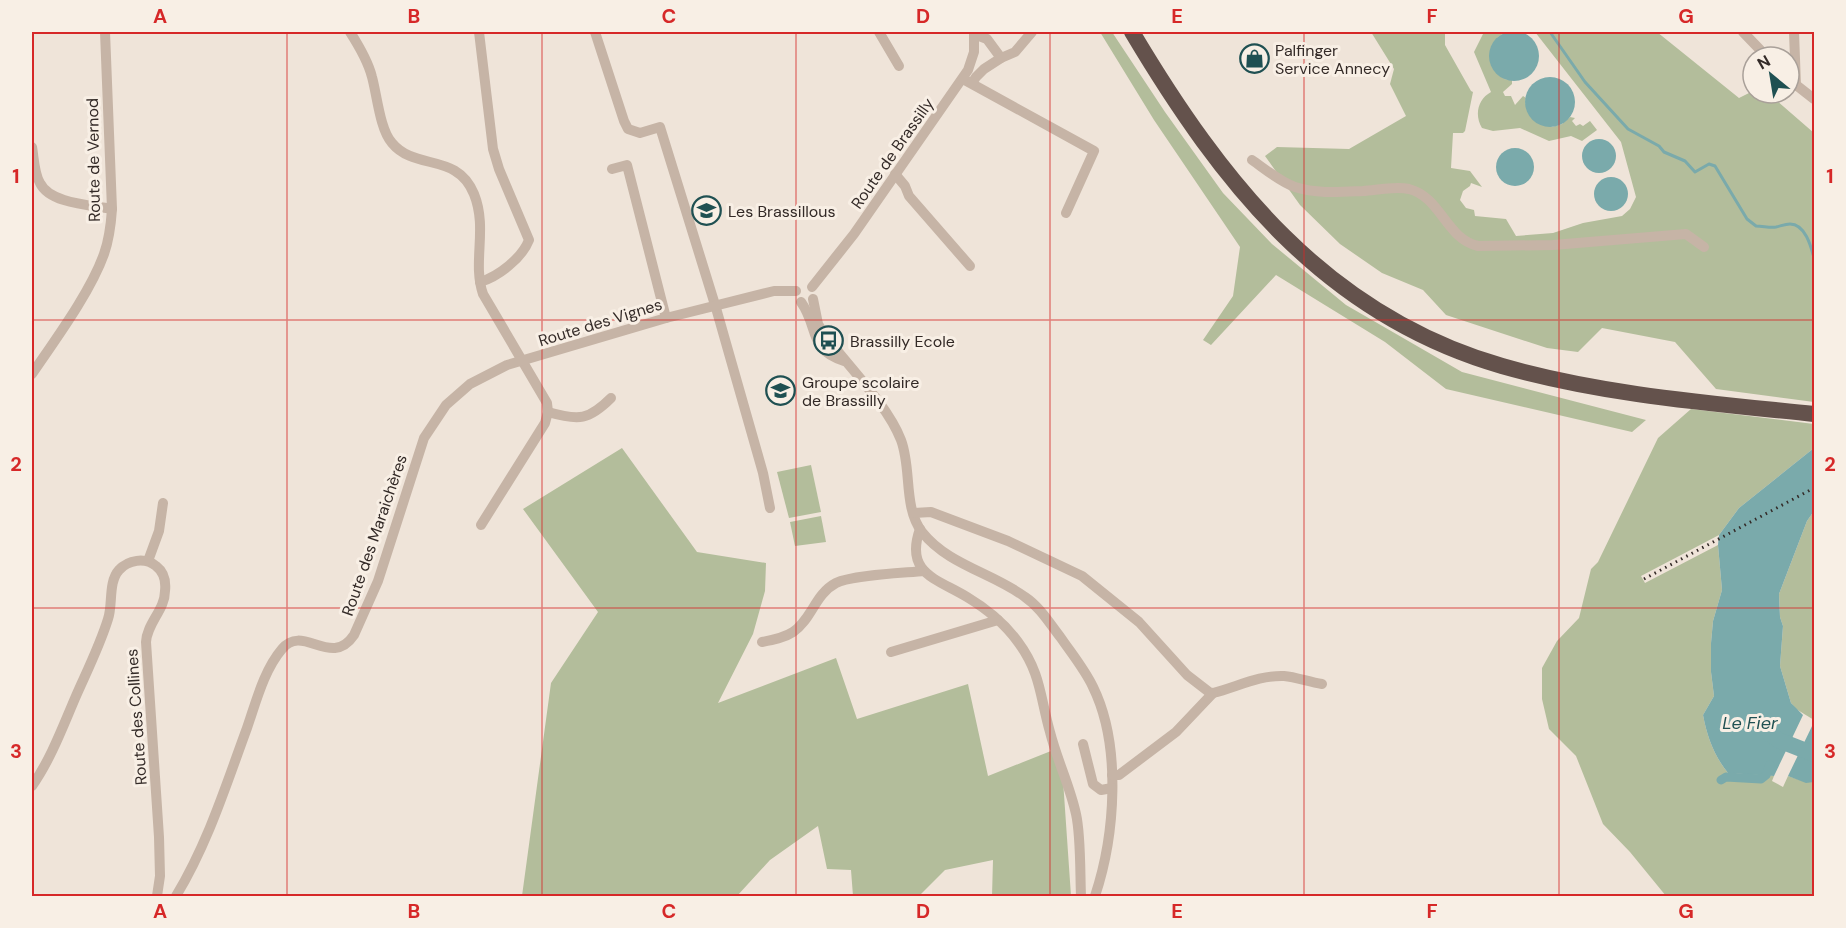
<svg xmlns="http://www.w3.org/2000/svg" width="1846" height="928" font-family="'DM Sans',sans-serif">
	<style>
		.green { fill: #b3bd9b }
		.water { fill: #7aaaab }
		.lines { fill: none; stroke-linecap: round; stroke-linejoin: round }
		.stream { stroke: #7aaaab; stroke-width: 3 }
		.canal { stroke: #7aaaab; stroke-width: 9 }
		.river { stroke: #7aaaab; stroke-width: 16 }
		.minor { stroke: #c6b4a6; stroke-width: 10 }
		.trunk { stroke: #64524c; stroke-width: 16 }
		.rail { stroke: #332a27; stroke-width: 3; stroke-dasharray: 1.5 4.5; stroke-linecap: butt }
		.grid { fill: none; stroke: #d62828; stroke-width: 1.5; stroke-opacity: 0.55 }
		.labels { text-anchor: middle; stroke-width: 6; stroke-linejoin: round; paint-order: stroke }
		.poi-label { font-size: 16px; fill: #332a27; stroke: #f8efe5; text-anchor: start }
		.street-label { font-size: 16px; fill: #332a27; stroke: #f8efe5 }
		.water-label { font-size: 18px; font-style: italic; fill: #1f5052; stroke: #f8efe5 }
		.neatline { fill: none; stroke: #d62828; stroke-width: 2 }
		.grid-label { font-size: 20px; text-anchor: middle; font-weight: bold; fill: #d62828 }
	</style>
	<rect width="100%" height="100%" fill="#efe4d9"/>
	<g class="green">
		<path d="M1100 32H1112L1165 112 1223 193 1272 244 1346 305 1462 372 1646 420 1632 432 1446 389 1385 342 1276 275 1211 345 1203 340 1233 296 1240 247 1154 120Z"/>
		<path d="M1371 32H1445V45L1471 91 1473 92 1465 131 1463 133H1453L1451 168 1470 171 1482 187 1471 183 1470 186 1463 191 1460 200 1466 208 1474 210 1475 216 1506 219 1516 236 1553 233 1583 223 1622 216 1630 209 1636 197 1621 142 1535 32H1657L1739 98 1753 91V93H1768L1814 133V402L1716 389 1675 342 1602 328 1578 352 1547 348 1446 315 1423 290 1382 273 1340 244 1300 205 1265 156 1277 147 1349 149 1406 116 1390 84 1394 69Z"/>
		<path d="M1484 32H1505L1497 38 1504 79 1512 80V84L1503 92 1505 96H1511L1515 105 1523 96 1526 98 1525 103 1552 127 1562 124 1570 117 1575 118 1572 121 1576 126 1580 124 1583 126 1590 121 1597 130 1582 141 1571 136 1549 141 1520 128 1493 131 1482 128C1474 115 1478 99 1491 92L1474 52Z"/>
		<path d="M1691 409 1814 424V448L1739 508 1719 535 1641 576 1645 583 1718 545 1722 590 1713 621 1711 643V672L1714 696 1703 715C1707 736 1714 756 1728 773L1774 776 1772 781 1783 787 1788 776 1806 782H1814V896H1666L1630 852 1603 824 1576 756 1549 729 1542 699V668L1557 641 1579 618 1591 569 1598 562 1658 438Z"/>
		<path d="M622 448 697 552 766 563 765 591 753 634 718 703 836 658 857 719 968 684 988 776 1051 751 1063 780 1071 896H992L993 860 945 870 919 896H853L851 870 827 869 818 826 770 860 737 896H522L551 683 598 612 523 509Z"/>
		<path d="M811 465 821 512 789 518 777 472Z"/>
		<path d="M1814 511V720L1796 709 1791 703 1780 666 1783 626 1780 617 1779 594 1807 521Z"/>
		<path d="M821 516 826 542 795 546 790 522Z"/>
	</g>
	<g class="water">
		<circle cx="1514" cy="56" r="25"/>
		<circle cx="1550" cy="102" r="25"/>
		<circle cx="1599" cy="156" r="17"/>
		<circle cx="1515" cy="167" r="19"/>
		<circle cx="1611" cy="194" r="17"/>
		<path d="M1814 448V511L1807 521 1779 594 1780 617 1783 626 1780 666 1791 703 1803 715 1774 776 1728 773C1714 756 1707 736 1703 715L1714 696 1711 672V643L1713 621 1722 590 1718 545 1719 535 1739 508Z"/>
		<path d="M1814 722V782L1806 783 1788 776Z"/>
	</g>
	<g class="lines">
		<path class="stream" d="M1550 32 1585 82 1628 129 1659 146 1664 152 1685 161 1695 172 1709 164 1715 166 1747 219 1756 226C1763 226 1770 228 1776 227 1781 226 1785 224 1790 224 1805 224 1811 246 1814 258"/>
		<path class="canal" d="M1721 780 1726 777 1761 779 1766 775 1770 765"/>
		<path class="river" d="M1770 734 1778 740 1814 754"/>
		<g class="minor">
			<path d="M350 32C359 46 368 61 372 77 377 95 380 130 392 143 415 171 457 152 474 194 488 229 472 262 483 294L547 403 548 412 545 423 481 525"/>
			<path d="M479 32 493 149 499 169 529 240C522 258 499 276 480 282"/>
			<path d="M595 32 624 121 628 129 640 133 660 127 716 308 763 473 770 508"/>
			<path d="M879 32 899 66"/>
			<path d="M1743 32 1767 57"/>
			<path d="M1794 32 1796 86"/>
			<path d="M974 34 987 39 1001 58"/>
			<path d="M963 79 1094 151 1066 213"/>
			<path d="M1791 81 1814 99"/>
			<path d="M972 83 976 77 984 69 1001 58 1015 52 1032 32"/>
			<path d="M32 147C34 158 34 173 40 183 50 204 92 205 112 209"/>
			<path d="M1252 160C1265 169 1280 182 1295 187 1317 194 1340 192 1363 191 1377 190 1395 186 1409 189 1441 197 1446 239 1478 246L1553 245 1686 234 1704 247"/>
			<path d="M612 169 627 165 666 318"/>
			<path d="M895 174 905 186 909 196 970 266"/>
			<path d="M812 287 854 234 968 70 974 52V32"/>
			<path d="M813 299 818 324 824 334C847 365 887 404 901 440 912 469 903 507 922 532 948 565 993 573 1025 597 1040 607 1050 624 1061 638 1072 654 1085 670 1093 687 1122 746 1115 836 1095 896"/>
			<path d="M801 302C819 327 808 350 844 361"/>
			<path d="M32 374C55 340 90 293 104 254 109 240 111 224 112 209L105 32"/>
			<path d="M548 412C579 421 589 420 611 398"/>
			<path d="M914 513 931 512 1008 541 1082 576 1139 622 1187 675 1209 692 1213 693C1237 687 1259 675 1284 676 1296 677 1309 682 1322 684"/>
			<path d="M920 529C904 574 938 579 967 597 987 609 1005 624 1018 642 1041 673 1040 697 1050 732 1057 760 1070 786 1076 814 1081 836 1080 874 1081 896"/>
			<path d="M148 561 159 531 163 503"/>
			<path d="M762 642C773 640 784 638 793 632 812 619 815 594 836 583 852 575 904 573 924 571"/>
			<path d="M891 652 998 620"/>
			<path d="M1083 744 1093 784 1101 790 1112 788"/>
			<path d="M1112 775H1119L1176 732 1213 693"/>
			<path d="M32 786C51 759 63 726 76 696 87 671 100 645 108 619 113 605 108 582 119 570 128 560 145 557 156 566 164 572 166 582 165 591 165 610 147 623 146 642L159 837 160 876 157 896"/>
			<path d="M176 896C208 843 226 785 247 728 256 702 264 670 282 649 303 623 331 669 354 635L378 581 424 438 446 405 470 384 507 365 666 318 774 291H796"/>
		</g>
		<path class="trunk" d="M1132 32C1222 183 1325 315 1502 366 1604 395 1709 403 1814 414"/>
		<path class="rail" d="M1644 579 1814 488"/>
	</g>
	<path class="grid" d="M287 32V896M542 32V896M796 32V896M1050 32V896M1304 32V896M1559 32V896M32 320H1814M32 608H1814"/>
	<defs>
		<symbol id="shop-ring" viewBox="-11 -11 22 22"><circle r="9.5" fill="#f8efe5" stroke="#1f5052" stroke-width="1.5"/><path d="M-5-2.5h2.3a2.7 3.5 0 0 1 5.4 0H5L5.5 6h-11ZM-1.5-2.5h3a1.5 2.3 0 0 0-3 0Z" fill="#1f5052"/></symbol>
		<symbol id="school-ring" viewBox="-11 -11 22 22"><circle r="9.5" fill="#f8efe5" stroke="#1f5052" stroke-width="1.5"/><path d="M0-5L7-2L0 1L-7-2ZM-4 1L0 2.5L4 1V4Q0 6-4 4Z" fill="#1f5052"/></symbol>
		<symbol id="bus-ring" viewBox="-11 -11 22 22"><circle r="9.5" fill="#f8efe5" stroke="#1f5052" stroke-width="1.5"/><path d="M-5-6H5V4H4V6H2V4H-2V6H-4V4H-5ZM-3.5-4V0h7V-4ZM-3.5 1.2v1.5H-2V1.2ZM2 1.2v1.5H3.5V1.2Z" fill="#1f5052"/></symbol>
	</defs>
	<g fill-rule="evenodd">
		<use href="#shop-ring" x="1238" y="42" width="33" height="33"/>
		<use href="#school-ring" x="690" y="194" width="33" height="33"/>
		<use href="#bus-ring" x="812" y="324" width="33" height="33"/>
		<use href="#school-ring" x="764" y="374" width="33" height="33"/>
	</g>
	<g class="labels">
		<g class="poi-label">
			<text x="1275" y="56">Palfinger<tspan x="1275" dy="18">Service Annecy</tspan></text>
			<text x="728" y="217">Les Brassillous</text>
			<text x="850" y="347">Brassilly Ecole</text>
			<text x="802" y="388">Groupe scolaire<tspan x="802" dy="18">de Brassilly</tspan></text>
		</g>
		<g class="street-label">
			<text transform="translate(892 153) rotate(-55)" y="6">Route de Brassilly</text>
			<text transform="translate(93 160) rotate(-91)" y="6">Route de Vernod</text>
			<text transform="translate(600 322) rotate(-17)" y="6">Route des Vignes</text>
			<text transform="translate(374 535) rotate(-71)" y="6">Route des Maraichères</text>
			<text transform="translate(136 717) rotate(-94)" y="6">Route des Collines</text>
		</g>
		<g class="water-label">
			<text x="1750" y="729">Le Fier</text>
		</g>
	</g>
	<rect width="1846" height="928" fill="none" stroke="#f8efe5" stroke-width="66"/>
	<g transform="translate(1771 75) rotate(330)"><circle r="28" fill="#f8efe5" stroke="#a9a099" stroke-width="1.5"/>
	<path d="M0-4.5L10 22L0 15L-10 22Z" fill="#1f5052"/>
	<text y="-9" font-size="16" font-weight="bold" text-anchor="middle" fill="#332a27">N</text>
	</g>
	<rect x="33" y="33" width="1780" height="862" class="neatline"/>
	<g class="grid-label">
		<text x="160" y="23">A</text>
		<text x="414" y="23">B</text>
		<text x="669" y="23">C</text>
		<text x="923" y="23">D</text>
		<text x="1177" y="23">E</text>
		<text x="1432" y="23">F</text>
		<text x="1686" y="23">G</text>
		<text x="16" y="183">1</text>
		<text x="1830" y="183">1</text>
		<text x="16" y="471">2</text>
		<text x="1830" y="471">2</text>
		<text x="16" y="758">3</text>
		<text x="1830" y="758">3</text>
		<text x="160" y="918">A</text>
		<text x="414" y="918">B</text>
		<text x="669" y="918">C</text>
		<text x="923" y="918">D</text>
		<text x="1177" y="918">E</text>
		<text x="1432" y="918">F</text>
		<text x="1686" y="918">G</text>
	</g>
</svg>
